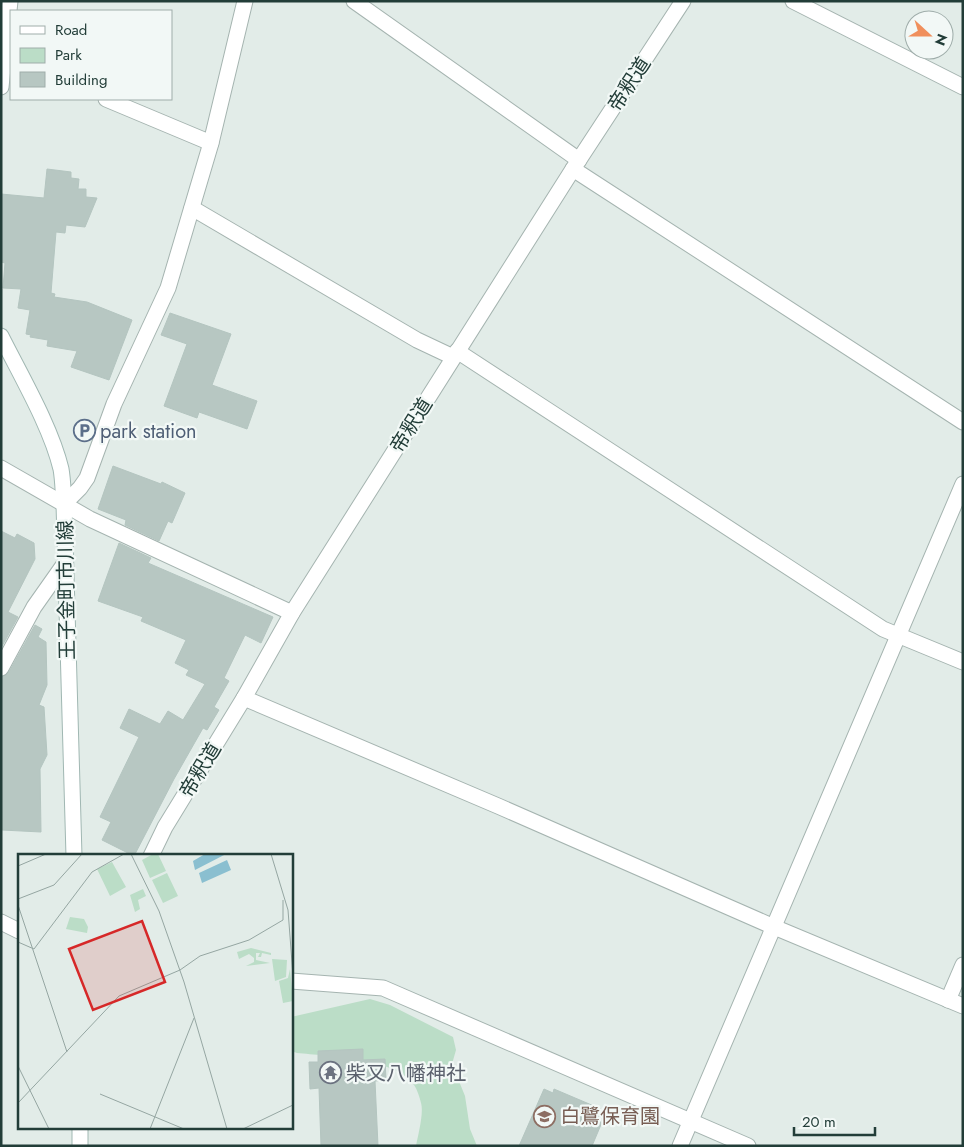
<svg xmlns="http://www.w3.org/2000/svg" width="964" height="1147" font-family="Jost,'Noto Sans JP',sans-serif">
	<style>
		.green { fill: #bbddc7 }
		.building { fill: #b7c7c2; stroke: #b4c5c0 }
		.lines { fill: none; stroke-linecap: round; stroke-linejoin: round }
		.minor-casing { stroke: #a5b4b0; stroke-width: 17 }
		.secondary-casing { stroke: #a0b7b2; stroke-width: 17 }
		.minor { stroke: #fff; stroke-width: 15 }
		.secondary { stroke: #fff; stroke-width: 15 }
		.labels { text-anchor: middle; stroke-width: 4.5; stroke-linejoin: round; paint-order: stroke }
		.street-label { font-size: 20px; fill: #223d38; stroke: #f2f8f6 }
		.service-label { font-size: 20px; fill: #4e5e75; stroke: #f2f8f6; text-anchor: start }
		.worship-label { font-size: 20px; fill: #5b616d; stroke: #f2f8f6; text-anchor: start }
		.education-label { font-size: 20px; fill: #785e54; stroke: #f2f8f6; text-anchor: start }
		.inset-road { fill: none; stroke: #95a6a2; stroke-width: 1 }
		.view { fill: #d62828; fill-opacity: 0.15; stroke: #d62828; stroke-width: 2.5 }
		.inset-edge { fill: none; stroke: #223d38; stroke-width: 2.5 }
	</style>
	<rect width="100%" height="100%" fill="#e2ece8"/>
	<path class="green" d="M370 999 390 1005 453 1037 456 1050 452 1064 465 1096 470 1129 477 1146H416C418 1135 424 1113 421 1103 420 1098 417 1089 414 1085 396 1058 327 1056 297 1053L291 1051V1017Z"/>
	<g class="building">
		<path d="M47 169 71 172V178L79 179 78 189H86V197L97 198 85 227 66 225 65 233 56 232 51 293 55 294 54 297 87 302 132 320 109 380 71 367 77 351 47 346 48 340 30 337 31 335 26 334 30 310 18 308 21 289 3 288 5 263 1 262V194L44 198Z"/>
		<path d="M170 313 231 334 212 385 257 401 247 429 199 412 197 418 164 406 187 344 161 335Z"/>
		<path d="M113 466 161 484 162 482 185 493 172 523 168 521 159 541 125 525 126 520 98 509Z"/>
		<path d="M1 531 15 538 17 534 34 543 35 559 8 612 18 617 1 648Z"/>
		<path d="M119 543 151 558 148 563 273 617 261 643 245 635 224 678 229 681 214 707 219 710 207 730 203 728 174 779 134 856 102 840 111 822 100 817 139 737 120 728 129 709 160 724 168 711 183 720 205 684 186 675 189 670 175 663 186 640 141 621 143 617 98 601Z"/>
		<path d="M35 625 42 629 38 637 46 642 47 685 39 705 44 707 47 755 40 769 41 832 2 830 1 677 9 672Z"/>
		<path d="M363 1049V1060L385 1059 386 1080 375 1081 378 1146H321L319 1088 310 1089 309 1062H318V1051Z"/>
		<path d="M544 1089 553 1093 554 1089 601 1109 599 1112 605 1115 592 1146H519Z"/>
	</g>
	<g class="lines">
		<defs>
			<g id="minor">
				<path d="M354 1 579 160"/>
				<path d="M793 1 963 87"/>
				<path d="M1 87 10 1"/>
				<path d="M106 99 211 143"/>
				<path d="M573 169 963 422"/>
				<path d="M192 208 417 340 453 357"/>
				<path d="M457 351 883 629 963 662"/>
				<path d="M1 468 90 519 292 613"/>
				<path d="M64 504 80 488 87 478 114 404 168 288 211 143 245 1"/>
				<path d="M1 668 34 607 65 563"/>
				<path d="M244 698 498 806 774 927 963 1006"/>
				<path d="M151 856 165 827 244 698 292 613 573 169 683 1"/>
				<path d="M1 922 19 931"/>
				<path d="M291 981 383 988 748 1146"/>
				<path d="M948 1000 963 965"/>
				<path d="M680 1146 963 484"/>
			</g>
			<g id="secondary">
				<path d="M1 336C21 376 51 427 61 469 63 480 63 492 64 504L74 856"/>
				<path d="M80 1128V1146"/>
			</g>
		</defs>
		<use href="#minor" class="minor-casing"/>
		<use href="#secondary" class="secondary-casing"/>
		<use href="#minor" class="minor"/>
		<use href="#secondary" class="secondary"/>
	</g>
	<defs>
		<symbol id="parking-ring" viewBox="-11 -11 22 22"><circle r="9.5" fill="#f2f8f6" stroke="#5c6f8a" stroke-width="1.5"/><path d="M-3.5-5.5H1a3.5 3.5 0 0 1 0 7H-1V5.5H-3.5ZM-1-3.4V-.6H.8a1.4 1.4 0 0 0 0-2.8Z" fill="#5c6f8a"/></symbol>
		<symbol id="temple-ring" viewBox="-11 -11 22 22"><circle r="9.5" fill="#f2f8f6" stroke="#6b7280" stroke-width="1.5"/><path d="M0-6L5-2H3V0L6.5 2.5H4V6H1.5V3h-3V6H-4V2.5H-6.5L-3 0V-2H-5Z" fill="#6b7280"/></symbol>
		<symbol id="school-ring" viewBox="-11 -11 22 22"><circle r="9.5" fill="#f2f8f6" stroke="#8d6e63" stroke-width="1.5"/><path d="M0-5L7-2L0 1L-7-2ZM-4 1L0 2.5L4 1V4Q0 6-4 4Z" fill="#8d6e63"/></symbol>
	</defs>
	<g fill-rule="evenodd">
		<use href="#parking-ring" x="72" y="418" width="25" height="25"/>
		<use href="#temple-ring" x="318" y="1060" width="25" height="25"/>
		<use href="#school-ring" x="532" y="1104" width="25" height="25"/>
	</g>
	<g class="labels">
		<g class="street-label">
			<text transform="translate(629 84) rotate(-57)" y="7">帝釈道</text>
			<text transform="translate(411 425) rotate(-58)" y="7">帝釈道</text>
			<text transform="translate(66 590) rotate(-91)" y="7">王子金町市川線</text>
			<text transform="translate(200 770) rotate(-59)" y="7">帝釈道</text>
		</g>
		<g class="service-label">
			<text x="100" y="438">park station</text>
		</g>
		<g class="worship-label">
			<text x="346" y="1080">柴又八幡神社</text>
		</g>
		<g class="education-label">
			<text x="560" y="1123">白鷺保育園</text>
		</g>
	</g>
	<g transform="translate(18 854)">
		<rect width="275" height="275" fill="#e2ece8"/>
		<path d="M135 0H140L148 17 132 24 124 6ZM94 8 108 33 92 42 79 15ZM149 19 160 42 145 49 134 26ZM125 35 128 42 120 46 122 55 117 58 112 41ZM52 63 66 65 70 73 69 79 48 75ZM233 94 253 99V101L244 99 243 103H240L242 99H238V106L252 109 228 112 236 108V104L231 100 221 105 219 98ZM254 105 269 106 268 123 257 127ZM272 115 275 147 265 149 261 127 270 124Z" fill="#bbddc7"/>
		<path d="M187 0H208L177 16 175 7ZM209 6 213 16 184 29 181 19Z" fill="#8abfd0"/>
		<path class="inset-road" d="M113 0 141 57 166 128 209 275M253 0 270 56 275 122M0 12 28 0M0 45 36 31 64 0M0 51 49 198M0 88 16 95 74 18 106 0M162 116 182 102 231 86 265 66V46M0 212 31 275M82 240 166 275M0 249 101 142 162 116M132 275 176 164M225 275 275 251"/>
		<path class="view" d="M124 67 147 128 75 156 51 95Z"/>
		<rect width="275" height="275" class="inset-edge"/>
	</g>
	<rect width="964" height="1147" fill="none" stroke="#223d38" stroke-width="5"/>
	<rect x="10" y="10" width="162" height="90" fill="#f2f8f6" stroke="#9fadaa"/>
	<rect x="20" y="26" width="25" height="8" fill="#ffffff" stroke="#9fadaa"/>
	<text x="55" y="35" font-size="15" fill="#223d38">Road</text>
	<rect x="20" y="48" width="25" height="15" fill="#bbddc7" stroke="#9fadaa"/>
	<text x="55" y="60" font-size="15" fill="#223d38">Park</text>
	<rect x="20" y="72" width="25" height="15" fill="#b7c7c2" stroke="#9fadaa"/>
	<text x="55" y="85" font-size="15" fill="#223d38">Building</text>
	<g transform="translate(929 35) rotate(111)"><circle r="24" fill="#f2f8f6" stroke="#9fadaa"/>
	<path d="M0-4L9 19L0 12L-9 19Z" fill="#f08f5c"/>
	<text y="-8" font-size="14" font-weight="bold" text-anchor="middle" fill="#223d38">N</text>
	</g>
	<path d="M794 1127v8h81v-8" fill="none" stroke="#223d38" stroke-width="2.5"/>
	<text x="802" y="1127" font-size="15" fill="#223d38" stroke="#f2f8f6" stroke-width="4" paint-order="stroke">20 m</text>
</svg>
